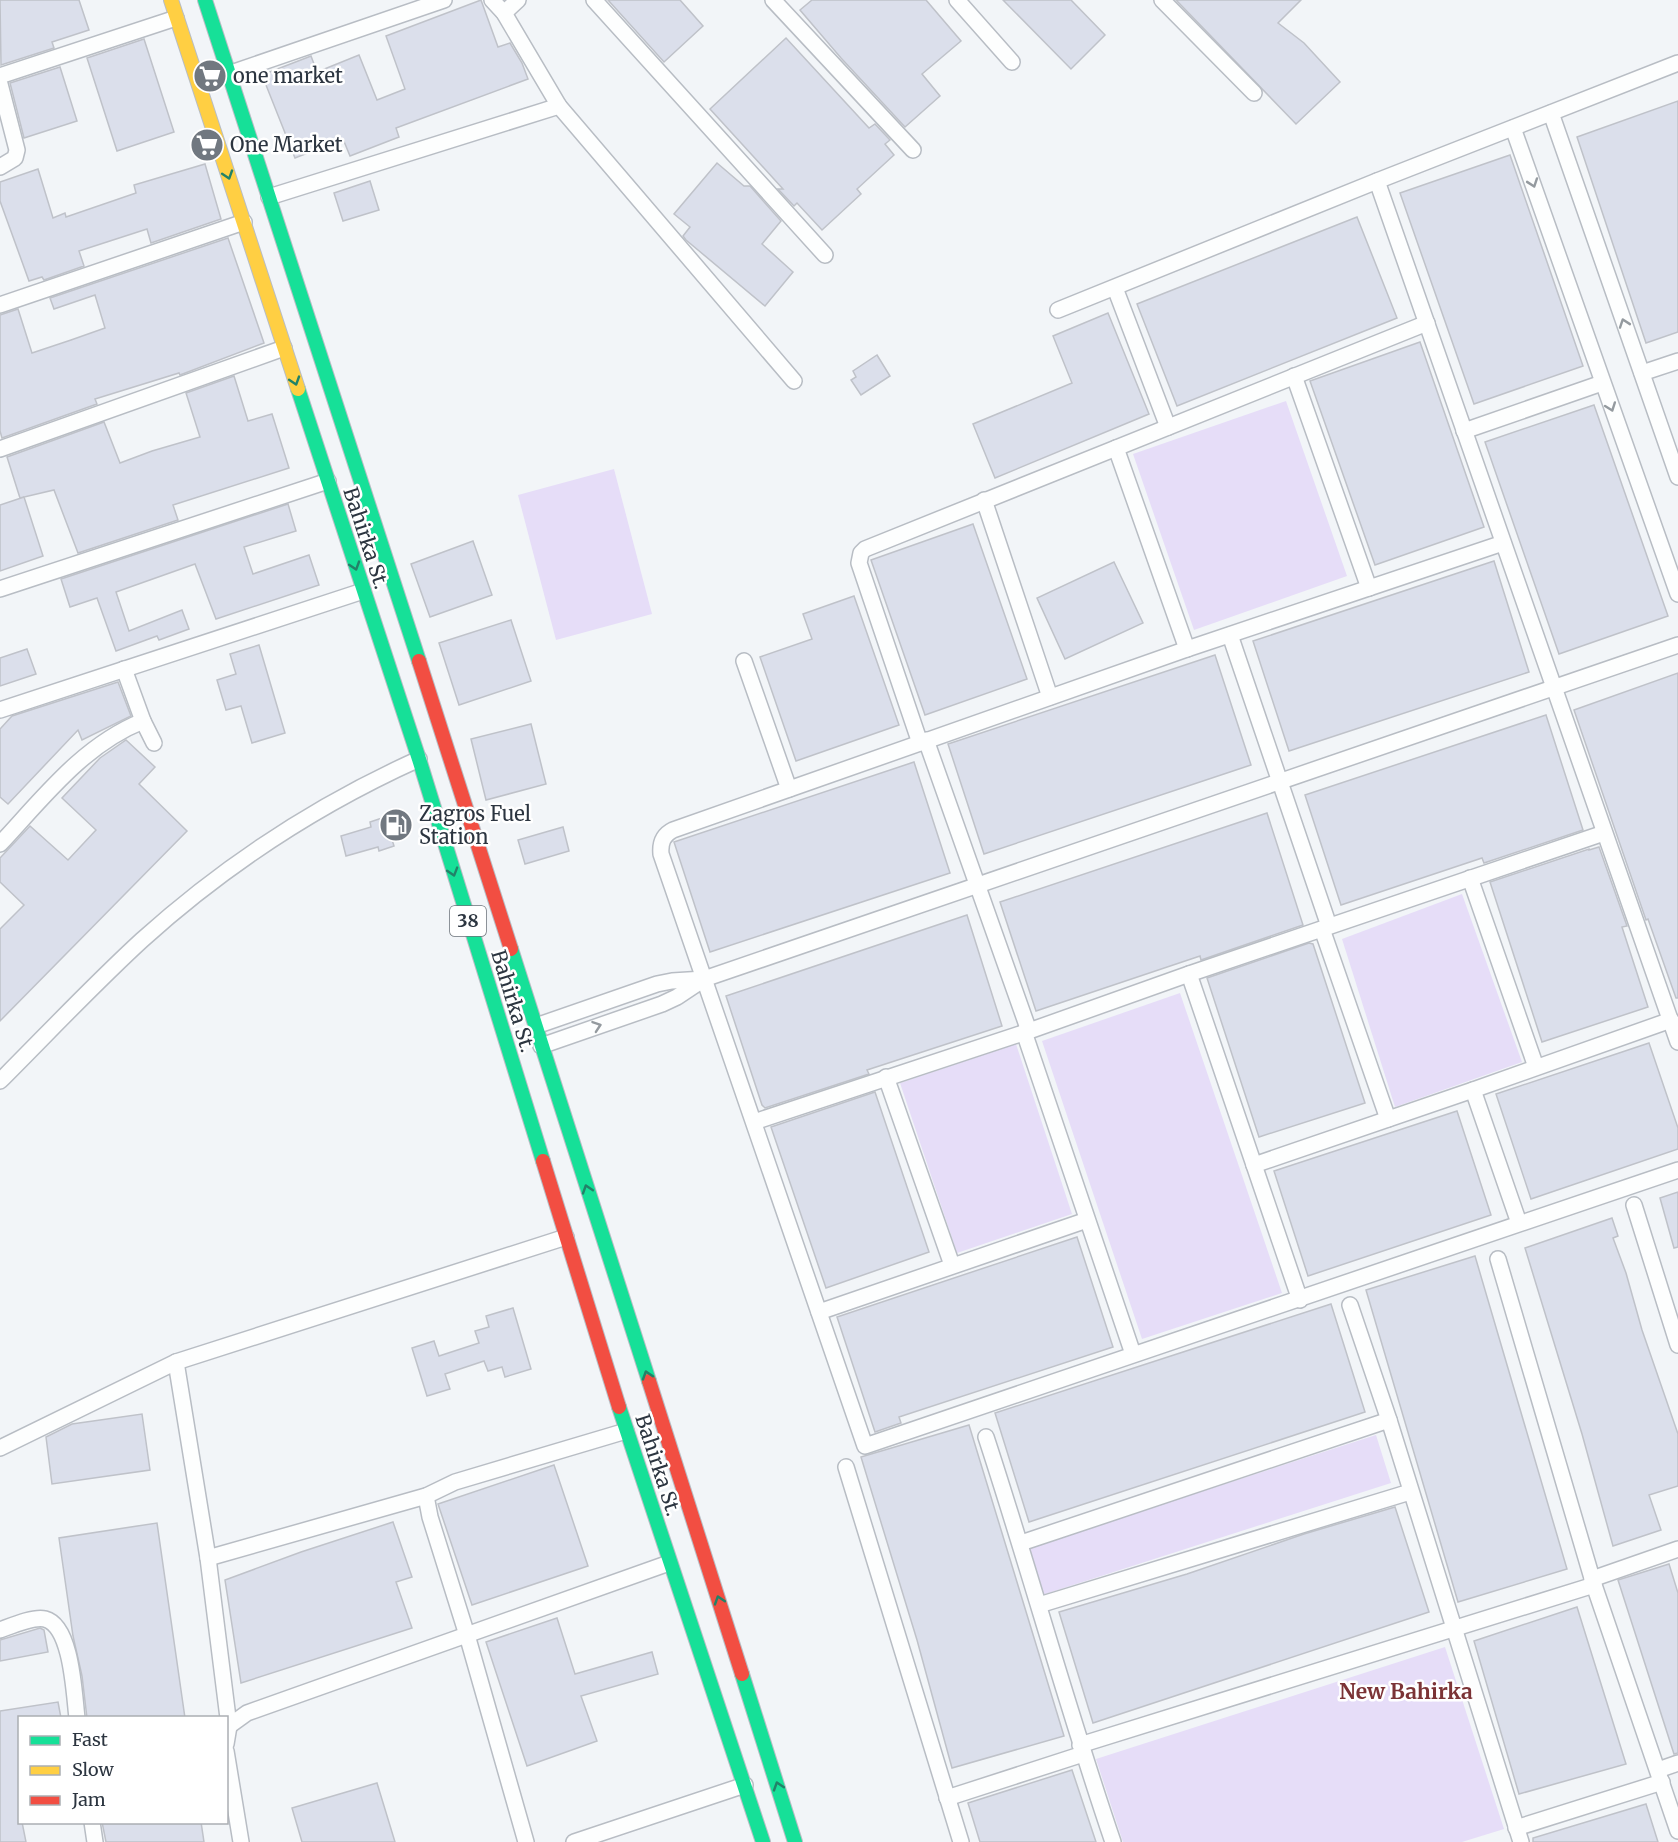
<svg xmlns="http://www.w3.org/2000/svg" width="1678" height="1842" font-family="Merriweather,serif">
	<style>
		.green { fill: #e6ddf8 }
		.building { fill: #dbdfeb; stroke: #bfc2c9; stroke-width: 1.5 }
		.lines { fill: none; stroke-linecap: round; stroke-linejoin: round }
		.street-casing { stroke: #b8bdc4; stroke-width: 18 }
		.fast-casing { stroke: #b8bdc4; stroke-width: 16 }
		.slow-casing { stroke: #b8bdc4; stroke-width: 16 }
		.jam-casing { stroke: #b8bdc4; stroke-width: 16 }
		.street { stroke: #fdfefe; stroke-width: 15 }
		.fast { stroke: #16e098; stroke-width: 14 }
		.slow { stroke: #ffcf43; stroke-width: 14 }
		.jam { stroke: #f24e42; stroke-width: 14 }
		.oneway { stroke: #228268 }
		.oneway2 { stroke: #949a9f }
		.labels { text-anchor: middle; stroke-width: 5; stroke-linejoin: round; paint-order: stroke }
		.shield { fill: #fff; stroke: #6b7279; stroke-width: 1.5 }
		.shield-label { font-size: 18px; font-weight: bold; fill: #2c3540 }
		.poi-label { font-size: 20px; fill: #2c3540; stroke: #fff; text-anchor: start }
		.street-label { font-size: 20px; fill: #2c3540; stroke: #fff }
		.neighbourhood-label { font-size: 21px; font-weight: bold; fill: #7b3336; stroke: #fff }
	</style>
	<rect width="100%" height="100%" fill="#f2f5f8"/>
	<g class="green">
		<path d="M1286 401 1347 576 1194 630 1133 454Z"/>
		<path d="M614 469 652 614 556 640 518 495Z"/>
		<path d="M1462 894 1522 1062 1395 1107 1342 939Z"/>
		<path d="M1180 993 1282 1293 1142 1339 1042 1041Z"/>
		<path d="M1016 1044 1072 1214 957 1253 900 1083Z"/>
		<path d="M1376 1435 1391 1483 1042 1595 1027 1548Z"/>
		<path d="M1445 1647 1504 1829 1462 1842H1123L1096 1759Z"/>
	</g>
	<g class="building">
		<path d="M0 0H79L89 30 52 42 54 48 1 65Z"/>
		<path d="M481 0 498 47 510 43 522 63 528 79 396 128 399 137 350 156 343 139 295 158 262 75 311 56 317 72 359 55 377 100 405 89 386 36Z"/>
		<path d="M608 0H680L703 26 664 62Z"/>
		<path d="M812 0H926L961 41 922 74 940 96 905 127 841 58 800 10Z"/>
		<path d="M1003 0H1071L1105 35 1071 69Z"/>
		<path d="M1176 0H1301L1278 23 1304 43 1340 82 1296 124Z"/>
		<path d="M786 38 869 128 875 124 890 140 885 144 894 155 857 189 861 194 822 230 797 203 794 206 778 189H783L710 109Z"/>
		<path d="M144 39 174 132 117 151 87 58Z"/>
		<path d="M60 67 77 121 24 138 10 83Z"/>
		<path d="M1678 101V332L1646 343 1577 137Z"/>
		<path d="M1510 155 1583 366 1474 404 1400 193Z"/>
		<path d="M717 163 744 186H750L781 221 762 244 793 272 765 306 686 240 683 236 690 227 674 214Z"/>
		<path d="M205 164 221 219 151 243 147 229 79 251 84 266 44 280 42 277 29 281 0 201V182L38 169 53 218 65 213 66 217 136 193 134 185Z"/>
		<path d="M370 181 379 210 343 221 334 193Z"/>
		<path d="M1357 217 1397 318 1177 406 1137 304Z"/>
		<path d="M228 238 264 343 180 375 179 373 95 399 97 404 2 438 0 431V315L18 309 32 353 71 340 105 328 95 295 54 309 50 298Z"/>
		<path d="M1108 313 1149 414 995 478 973 424 1072 383 1053 336Z"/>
		<path d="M1420 342 1484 527 1375 565 1310 381Z"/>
		<path d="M877 355 890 376 861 395 851 380 856 377 853 371Z"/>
		<path d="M234 376 248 421 272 414 289 468 173 505 178 520 78 553 54 490 24 497 43 556 0 571V505L24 497 20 498 7 457 104 422 120 463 152 451 200 437 186 393Z"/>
		<path d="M1594 405 1668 616 1559 654 1485 442Z"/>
		<path d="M288 504 296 531 244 547 253 574 309 555 319 585 216 619 195 564 116 592 129 631 182 610 189 629 159 640 157 636 116 651 97 598 70 607 61 579Z"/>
		<path d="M973 524 1027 679 925 715 871 560Z"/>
		<path d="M473 541 492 595 430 617 411 564Z"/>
		<path d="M1494 561 1529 672 1289 751 1253 641Z"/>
		<path d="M1114 562 1143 623 1065 659 1037 598Z"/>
		<path d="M854 596 899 725 796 761 760 657 812 639 803 614Z"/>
		<path d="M511 620 531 681 459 705 439 643Z"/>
		<path d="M259 645 285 733 252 743 241 706 226 710 217 680 236 674 230 654Z"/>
		<path d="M27 649 36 674 0 686V658Z"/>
		<path d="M1215 655 1251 765 984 854 948 744Z"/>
		<path d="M1678 673V998H1676L1648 919 1646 920 1574 710Z"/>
		<path d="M118 682 131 716 82 740 78 730 8 804 0 797V729L12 716Z"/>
		<path d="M1546 715 1583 830 1484 863 1482 858 1341 905 1305 795Z"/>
		<path d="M531 724 546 784 486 800 471 739Z"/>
		<path d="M126 740 155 767 139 784 187 831 0 1021V929L24 905 0 882V858L30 826 68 860 96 830 62 798 100 758Z"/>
		<path d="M914 762 950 873 710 952 674 842Z"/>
		<path d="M1267 813 1303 925 1201 960 1200 956 1036 1011 1000 902Z"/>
		<path d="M385 817 394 846 379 851 378 847 346 856 341 836 371 827 370 822Z"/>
		<path d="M563 827 569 851 525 864 518 840Z"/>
		<path d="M1599 847 1627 926 1622 927 1648 1007 1542 1042 1490 882 1589 849V850Z"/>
		<path d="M967 915 1002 1026 867 1070 869 1074 765 1108 762 1105 726 996Z"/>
		<path d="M1309 943 1313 944 1365 1103 1259 1137 1207 978Z"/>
		<path d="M1649 1043 1678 1128V1149L1531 1199 1496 1094Z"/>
		<path d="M875 1092 929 1252 826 1288 771 1127Z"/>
		<path d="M1457 1111 1491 1215 1308 1276 1274 1171Z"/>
		<path d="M1678 1192V1247L1674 1248 1660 1198Z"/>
		<path d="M1612 1218 1618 1236 1613 1238 1626 1273 1642 1330 1678 1434V1486L1649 1495 1661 1530 1613 1546 1582 1434 1525 1248Z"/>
		<path d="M1077 1237 1113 1347 899 1417 901 1423 875 1432 837 1317Z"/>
		<path d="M1475 1256 1567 1569 1458 1602 1366 1290Z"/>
		<path d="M1331 1304 1365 1412 1029 1522 995 1413Z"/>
		<path d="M513 1308 531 1369 505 1377 502 1367 488 1371 484 1361 445 1374 450 1389 427 1396 412 1348 434 1341 439 1356 479 1343 475 1331 489 1327 486 1316Z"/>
		<path d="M142 1414 150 1470 52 1484 46 1437 72 1424Z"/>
		<path d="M969 1425 1064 1736 952 1768 917 1640 861 1457Z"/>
		<path d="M554 1465 588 1566 472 1605 438 1504Z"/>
		<path d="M1395 1507 1429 1612 1093 1723 1059 1612 1187 1574 1304 1534Z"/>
		<path d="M393 1522 412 1577 396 1582 412 1628 241 1683 225 1580 301 1552Z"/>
		<path d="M157 1523 185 1718H87L82 1676 73 1636 59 1538Z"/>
		<path d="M1669 1564 1678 1593V1753L1674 1754 1618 1580Z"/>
		<path d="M1577 1607 1626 1764 1519 1794 1474 1641Z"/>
		<path d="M557 1618 575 1674 652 1652 658 1674 581 1696 597 1741 527 1766 486 1642Z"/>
		<path d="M40 1628 44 1630 48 1652 0 1661V1640Z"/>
		<path d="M58 1702 61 1718H20V1822H22L26 1842H0V1711Z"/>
		<path d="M1072 1770 1096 1842H980L968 1803Z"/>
		<path d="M377 1783 395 1842H302L292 1808Z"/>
		<path d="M1646 1804 1658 1842H1533V1838Z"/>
		<path d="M102 1822H201L204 1842H106Z"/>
	</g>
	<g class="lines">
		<defs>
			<g id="street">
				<path d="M492 0 504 13 559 106 794 381"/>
				<path d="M594 0 825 255"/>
				<path d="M773 0 913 150"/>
				<path d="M957 0 1012 62"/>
				<path d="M1162 0 1254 93"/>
				<path d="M504 13 518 0"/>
				<path d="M228 74 444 0"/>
				<path d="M0 76 176 18"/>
				<path d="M0 84 17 150 15 158 0 167"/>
				<path d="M1551 113 1678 477"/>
				<path d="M1513 128 1678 594"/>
				<path d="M1377 181 1678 1042"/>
				<path d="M269 197 559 106"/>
				<path d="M1115 288 1168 427"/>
				<path d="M0 305 244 222"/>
				<path d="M1058 310 1377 181 1678 63"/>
				<path d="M1642 373 1678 361"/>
				<path d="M1294 376 1369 588"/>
				<path d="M1464 431 1602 383"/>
				<path d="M1116 448 1187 649"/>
				<path d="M0 449 284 348"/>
				<path d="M984 500 1050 697"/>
				<path d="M1503 543 1187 649 673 830C663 835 660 843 661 854L865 1446 1678 1170"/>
				<path d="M0 589 328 481"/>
				<path d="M1230 635 1329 926"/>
				<path d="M744 661 789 789"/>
				<path d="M124 669 143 721 154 743"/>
				<path d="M0 710 363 591"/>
				<path d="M926 740 1029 1031"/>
				<path d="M920 743 859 563 861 553 865 549 1427 323"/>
				<path d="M0 844C43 798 83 745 143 721"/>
				<path d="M1470 878 1536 1067"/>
				<path d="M1322 929 1388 1119"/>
				<path d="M1189 974 1300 1300"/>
				<path d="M536 1026 657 984 672 981 704 979"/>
				<path d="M1024 1032 1133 1354"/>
				<path d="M541 1046 662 1004 677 997 704 979 1678 645"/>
				<path d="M886 1077 952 1265"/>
				<path d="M0 1081C47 1034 93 985 142 940 225 865 317 805 419 759"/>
				<path d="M1473 1090 1519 1223"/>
				<path d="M754 1122 1029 1031 1189 974 1604 833"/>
				<path d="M1254 1165 1473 1090 1671 1020"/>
				<path d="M1634 1205 1678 1345"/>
				<path d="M1498 1259 1594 1585 1678 1831"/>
				<path d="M1350 1305 1389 1420 1521 1842"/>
				<path d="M819 1312 1087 1220"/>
				<path d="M176 1362 208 1558 229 1726 226 1744"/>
				<path d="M986 1437C1030 1571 1067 1708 1113 1842"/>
				<path d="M0 1448 176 1362 566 1237"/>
				<path d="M846 1467 961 1842"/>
				<path d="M426 1496 430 1517 467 1635 526 1842"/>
				<path d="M1021 1543 1389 1420"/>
				<path d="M208 1558 426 1496 455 1482 626 1431"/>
				<path d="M1592 1579 1678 1549"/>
				<path d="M1039 1605 1410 1492"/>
				<path d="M0 1630C11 1626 34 1616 45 1619 72 1626 74 1694 77 1718"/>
				<path d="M229 1726 247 1713 669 1563"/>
				<path d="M1080 1745 1594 1585"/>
				<path d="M226 1751 241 1842"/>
				<path d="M1658 1770 1678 1763"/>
				<path d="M947 1798 1083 1754"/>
				<path d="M92 1822 95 1842"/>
				<path d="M1516 1828 1662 1782"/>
				<path d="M574 1842 745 1785"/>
			</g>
			<g id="fast">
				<path d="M205 0 419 661"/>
				<path d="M298 389 419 759 543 1161"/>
				<path d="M511 949 649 1381"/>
				<path d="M619 1407 763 1842"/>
				<path d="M742 1674 795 1842"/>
			</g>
			<path id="slow" d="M171 0 298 389"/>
			<g id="jam">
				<path d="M419 661 511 949"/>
				<path d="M543 1161 619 1407"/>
				<path d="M649 1381 742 1674"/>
			</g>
		</defs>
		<use href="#street" class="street-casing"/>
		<use href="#fast" class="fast-casing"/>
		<use href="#slow" class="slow-casing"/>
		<use href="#jam" class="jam-casing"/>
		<use href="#street" class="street"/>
		<use href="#fast" class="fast"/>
		<use href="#slow" class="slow"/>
		<use href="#jam" class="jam"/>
	</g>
	<defs><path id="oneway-chevron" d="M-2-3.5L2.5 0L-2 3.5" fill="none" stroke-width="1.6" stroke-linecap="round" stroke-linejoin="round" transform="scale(1.5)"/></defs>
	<g class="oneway">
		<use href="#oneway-chevron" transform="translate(228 175) rotate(72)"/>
		<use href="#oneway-chevron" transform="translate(295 381) rotate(72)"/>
		<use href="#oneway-chevron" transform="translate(355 566) rotate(72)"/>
		<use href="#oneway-chevron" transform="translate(453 872) rotate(73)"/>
		<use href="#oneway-chevron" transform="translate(587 1189) rotate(-108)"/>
		<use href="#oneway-chevron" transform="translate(647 1375) rotate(-108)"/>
		<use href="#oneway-chevron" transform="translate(719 1600) rotate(-108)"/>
		<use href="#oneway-chevron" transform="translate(778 1786) rotate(-108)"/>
	</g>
	<g class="oneway2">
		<use href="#oneway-chevron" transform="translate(1533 183) rotate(71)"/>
		<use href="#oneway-chevron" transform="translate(1624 323) rotate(-109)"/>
		<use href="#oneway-chevron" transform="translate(1611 407) rotate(70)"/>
		<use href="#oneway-chevron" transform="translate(597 1026) rotate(-19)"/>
	</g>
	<defs>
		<symbol id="supermarket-disc" viewBox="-11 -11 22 22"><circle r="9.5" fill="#717880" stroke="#fff"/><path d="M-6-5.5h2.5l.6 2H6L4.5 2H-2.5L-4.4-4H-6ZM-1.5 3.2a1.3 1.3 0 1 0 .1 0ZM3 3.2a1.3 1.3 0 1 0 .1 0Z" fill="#fff"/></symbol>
		<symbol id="fuel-disc" viewBox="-11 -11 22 22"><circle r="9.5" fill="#717880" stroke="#fff"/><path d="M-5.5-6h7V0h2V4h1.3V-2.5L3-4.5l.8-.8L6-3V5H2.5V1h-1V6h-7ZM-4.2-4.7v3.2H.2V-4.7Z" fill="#fff"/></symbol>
	</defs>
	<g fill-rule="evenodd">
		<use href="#supermarket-disc" x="191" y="57" width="38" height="38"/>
		<use href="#supermarket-disc" x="188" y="126" width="38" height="38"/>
		<use href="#fuel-disc" x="377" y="806" width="38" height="38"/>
	</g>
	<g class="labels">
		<rect class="shield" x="450" y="906" width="36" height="30" rx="4.5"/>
		<g class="shield-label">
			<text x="468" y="927">38</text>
		</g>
		<g class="poi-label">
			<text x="233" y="83">one market</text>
			<text x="230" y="152">One Market</text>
			<text x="419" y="821">Zagros Fuel<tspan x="419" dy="23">Station</tspan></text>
		</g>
		<g class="street-label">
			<text transform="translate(366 538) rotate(72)" y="7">Bahirka St.</text>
			<text transform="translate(513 1001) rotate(73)" y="7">Bahirka St.</text>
			<text transform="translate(658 1465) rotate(72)" y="7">Bahirka St.</text>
		</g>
		<g class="neighbourhood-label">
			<text x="1406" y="1699">New Bahirka</text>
		</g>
	</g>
	<rect x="18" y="1716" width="210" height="108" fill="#ffffff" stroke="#abaeb3" stroke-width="1.5"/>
	<rect x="30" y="1736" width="30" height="9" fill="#16e098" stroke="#abaeb3" stroke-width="1.5"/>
	<text x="72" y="1746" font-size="18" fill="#2c3540">Fast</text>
	<rect x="30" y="1766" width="30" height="9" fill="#ffcf43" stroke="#abaeb3" stroke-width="1.5"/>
	<text x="72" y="1776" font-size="18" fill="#2c3540">Slow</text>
	<rect x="30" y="1796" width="30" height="9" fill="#f24e42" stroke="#abaeb3" stroke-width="1.5"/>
	<text x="72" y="1806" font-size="18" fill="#2c3540">Jam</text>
</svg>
